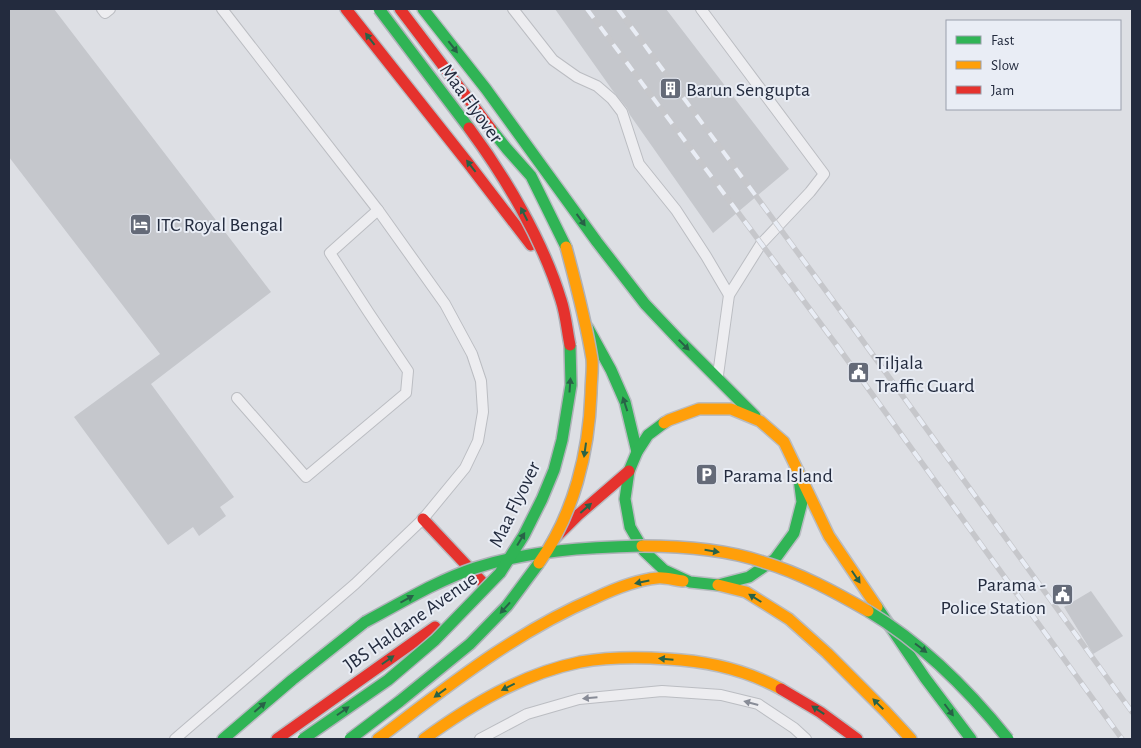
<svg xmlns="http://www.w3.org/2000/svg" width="1141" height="748" font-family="'Alegreya Sans',sans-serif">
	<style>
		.building { fill: #c5c7cc }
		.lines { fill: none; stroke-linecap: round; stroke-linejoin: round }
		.lane-casing { stroke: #bbbdc2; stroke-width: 12 }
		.fast-casing { stroke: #b9bcc2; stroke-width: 14 }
		.slow-casing { stroke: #b9bcc2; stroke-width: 14 }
		.jam-casing { stroke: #b9bcc2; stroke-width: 14 }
		.lane { stroke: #ededf0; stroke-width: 10 }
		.fast { stroke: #30b455; stroke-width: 11 }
		.slow { stroke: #ff9f0a; stroke-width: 11 }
		.jam { stroke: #e5322d; stroke-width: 11 }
		.rail-casing { stroke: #c6c7cb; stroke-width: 5.5 }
		.rail { stroke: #e9edf5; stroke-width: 4; stroke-dasharray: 11; stroke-linecap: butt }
		.fast-bridge-casing { stroke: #afb2b9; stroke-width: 14; stroke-linecap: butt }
		.slow-bridge-casing { stroke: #afb2b9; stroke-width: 14; stroke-linecap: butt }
		.jam-bridge-casing { stroke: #afb2b9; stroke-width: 14; stroke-linecap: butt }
		.fast-bridge { stroke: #30b455; stroke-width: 11 }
		.slow-bridge { stroke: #ff9f0a; stroke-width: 11 }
		.jam-bridge { stroke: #e5322d; stroke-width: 11 }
		.oneway { fill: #286247 }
		.oneway2 { fill: #888c97 }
		.labels { text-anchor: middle; stroke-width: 4; stroke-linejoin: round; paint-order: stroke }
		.poi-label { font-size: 20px; fill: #232b3e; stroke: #e9edf5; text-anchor: start }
		.street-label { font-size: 20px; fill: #232b3e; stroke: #e9edf5 }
	</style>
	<rect width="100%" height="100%" fill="#dddfe4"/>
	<g class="building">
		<path d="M9 9H54L271 292 151 384 234 497 220 507 226 516 199 536 193 527 168 545 74 417 160 354 9 157Z"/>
		<path d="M555 9H666L789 169 713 233 630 115 627 108 613 91Z"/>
		<path d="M1091 591 1123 636 1093 654 1064 607Z"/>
	</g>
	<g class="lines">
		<defs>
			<g id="lane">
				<path d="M102 9 105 13 110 9"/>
				<path d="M513 9 553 60 577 77 597 86 612 99 622 112 639 164 676 210 706 256 729 295"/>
				<path d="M701 9 824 174 810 192 761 244 729 295 718 375"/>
				<path d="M237 398 306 477 406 393 408 371 369 313 330 253 378 210"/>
				<path d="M175 739 355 584 423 519 465 468 478 441 483 412 481 381 472 354 445 304 378 210 222 9"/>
				<path d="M480 739 527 714 579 699 662 691 721 695 758 704 794 728 806 739"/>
			</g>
			<g id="fast">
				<path d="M423 9 486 89 597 242 645 304 680 341 755 416"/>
				<path d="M491 129 507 149 531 176 566 247"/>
				<path d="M588 328 611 370 625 402 637 452"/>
				<path d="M664 423 648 435 637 452 629 471 625 499 630 527 644 551 664 570 690 582 718 585 749 577 775 559 794 533 802 502 798 471"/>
				<path d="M877 607 925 678 971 739"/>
				<path d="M223 739 292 680 365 622"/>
			</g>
			<g id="slow">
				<path d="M664 423 669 420 699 409H731L760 421 784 442 829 536 877 607"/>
				<path d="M718 585 746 592 789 619 827 653 886 712 911 739"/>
				<path d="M378 739C447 687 515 632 595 598 614 589 635 580 657 578 665 577 674 580 683 581"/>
				<path d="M424 739C471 705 522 674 580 662 609 657 639 657 668 659 708 661 746 670 781 689"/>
			</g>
			<g id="jam">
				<path d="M346 9 468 163 531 245"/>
				<path d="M400 9 491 129"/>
				<path d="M423 519 486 586"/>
				<path d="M554 539 578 515 629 471"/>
				<path d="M781 689 820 712 857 739"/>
				<path d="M277 739 435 627"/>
			</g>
		</defs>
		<use href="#lane" class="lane-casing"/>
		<use href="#fast" class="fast-casing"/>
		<use href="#slow" class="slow-casing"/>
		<use href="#jam" class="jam-casing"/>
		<use href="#lane" class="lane"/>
		<use href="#fast" class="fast"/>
		<use href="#slow" class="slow"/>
		<use href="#jam" class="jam"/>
		<defs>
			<g id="rail">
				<path d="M587 9 838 347 1122 739"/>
				<path d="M618 9 857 333 1132 712"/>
			</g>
		</defs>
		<use href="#rail" class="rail-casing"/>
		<use href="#rail" class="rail"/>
		<defs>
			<g id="fast-bridge">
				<path d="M379 9 469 128"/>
				<path d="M868 611C923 644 968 689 1008 739"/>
				<path d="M365 622C401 603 436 581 475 568 528 551 586 547 642 546"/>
				<path d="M303 739 388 680 435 640 500 573 524 535 542 499 554 470 562 440 571 385 570 345"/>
				<path d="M350 739 400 701 470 644 507 606 539 563"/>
			</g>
			<g id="slow-bridge">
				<path d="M642 546C682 546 725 549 763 562 800 573 835 592 868 611"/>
				<path d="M539 563C574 514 589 452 591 393 591 382 593 370 592 359 586 321 576 284 566 247"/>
			</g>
			<path id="jam-bridge" d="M469 128C506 178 543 241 561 300 566 315 567 331 570 345"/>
		</defs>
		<use href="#fast-bridge" class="fast-bridge-casing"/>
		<use href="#slow-bridge" class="slow-bridge-casing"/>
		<use href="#jam-bridge" class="jam-bridge-casing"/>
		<use href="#fast-bridge" class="fast-bridge"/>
		<use href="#slow-bridge" class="slow-bridge"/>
		<use href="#jam-bridge" class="jam-bridge"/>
	</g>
	<defs><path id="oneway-solid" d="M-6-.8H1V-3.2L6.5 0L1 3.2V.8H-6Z" transform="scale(1.25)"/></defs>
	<g class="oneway">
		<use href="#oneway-solid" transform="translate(370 39) rotate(-128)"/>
		<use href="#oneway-solid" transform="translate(453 47) rotate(52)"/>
		<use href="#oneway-solid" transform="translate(471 166) rotate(-128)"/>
		<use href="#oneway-solid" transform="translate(524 214) rotate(-117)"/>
		<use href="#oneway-solid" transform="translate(581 220) rotate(54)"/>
		<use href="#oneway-solid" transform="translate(684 345) rotate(45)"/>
		<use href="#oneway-solid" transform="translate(570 385) rotate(-86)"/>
		<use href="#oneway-solid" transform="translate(625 404) rotate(-108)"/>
		<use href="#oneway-solid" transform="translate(585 450) rotate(98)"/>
		<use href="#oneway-solid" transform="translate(586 508) rotate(-41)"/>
		<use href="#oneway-solid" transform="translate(521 539) rotate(-59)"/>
		<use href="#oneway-solid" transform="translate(712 551) rotate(9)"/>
		<use href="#oneway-solid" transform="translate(856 577) rotate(56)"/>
		<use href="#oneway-solid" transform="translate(642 582) rotate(168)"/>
		<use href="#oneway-solid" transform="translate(755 598) rotate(-148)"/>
		<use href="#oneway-solid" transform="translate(407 599) rotate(-29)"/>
		<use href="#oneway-solid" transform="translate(505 608) rotate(132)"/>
		<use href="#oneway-solid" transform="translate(921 648) rotate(37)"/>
		<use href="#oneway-solid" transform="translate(666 659) rotate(-175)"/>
		<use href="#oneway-solid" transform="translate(388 660) rotate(-35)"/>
		<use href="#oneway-solid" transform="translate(508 687) rotate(153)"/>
		<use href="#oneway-solid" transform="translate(440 693) rotate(144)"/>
		<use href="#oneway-solid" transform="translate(878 704) rotate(-135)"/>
		<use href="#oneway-solid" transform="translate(260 707) rotate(-41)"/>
		<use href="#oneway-solid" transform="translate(818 710) rotate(-147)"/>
		<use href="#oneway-solid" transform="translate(949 710) rotate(53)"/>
		<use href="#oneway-solid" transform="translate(343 711) rotate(-35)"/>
	</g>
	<g class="oneway2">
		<use href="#oneway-solid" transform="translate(590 698) rotate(175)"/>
		<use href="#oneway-solid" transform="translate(751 703) rotate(-165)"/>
	</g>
	<defs>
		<symbol id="building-square" viewBox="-11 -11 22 22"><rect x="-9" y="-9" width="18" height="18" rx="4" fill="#646a78" stroke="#e9edf5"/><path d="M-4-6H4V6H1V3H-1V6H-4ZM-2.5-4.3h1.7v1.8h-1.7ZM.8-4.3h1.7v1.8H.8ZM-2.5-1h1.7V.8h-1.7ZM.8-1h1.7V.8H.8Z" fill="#fff"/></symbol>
		<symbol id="hotel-square" viewBox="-11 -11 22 22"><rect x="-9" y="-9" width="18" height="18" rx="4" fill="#646a78" stroke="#e9edf5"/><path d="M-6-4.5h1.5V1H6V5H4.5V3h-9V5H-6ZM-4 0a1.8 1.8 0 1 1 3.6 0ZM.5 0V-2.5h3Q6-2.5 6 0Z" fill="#fff"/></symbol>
		<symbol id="civic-square" viewBox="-11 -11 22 22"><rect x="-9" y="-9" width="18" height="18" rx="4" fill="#646a78" stroke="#e9edf5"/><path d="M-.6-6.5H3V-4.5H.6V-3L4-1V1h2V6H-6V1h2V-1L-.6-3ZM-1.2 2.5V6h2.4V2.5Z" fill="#fff"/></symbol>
		<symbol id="parking-square" viewBox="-11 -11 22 22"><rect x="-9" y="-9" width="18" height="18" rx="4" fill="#646a78" stroke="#e9edf5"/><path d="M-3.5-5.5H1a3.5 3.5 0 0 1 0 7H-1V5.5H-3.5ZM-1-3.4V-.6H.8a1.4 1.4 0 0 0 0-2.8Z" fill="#fff"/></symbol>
	</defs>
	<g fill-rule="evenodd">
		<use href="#building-square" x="658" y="76" width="25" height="25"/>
		<use href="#hotel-square" x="128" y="212" width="25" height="25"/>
		<use href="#civic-square" x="846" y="360" width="25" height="25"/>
		<use href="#parking-square" x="694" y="462" width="25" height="25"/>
		<use href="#civic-square" x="1050" y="582" width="25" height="25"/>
	</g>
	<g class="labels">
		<g class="poi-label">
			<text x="686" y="96">Barun Sengupta</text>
			<text x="156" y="231">ITC Royal Bengal</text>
			<text x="875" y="369">Tiljala<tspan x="875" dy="23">Traffic Guard</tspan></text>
			<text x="723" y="482">Parama Island</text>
			<text x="1046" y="591" text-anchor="end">Parama -<tspan x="1046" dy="23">Police Station</tspan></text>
		</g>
		<g class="street-label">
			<text transform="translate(472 103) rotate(54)" y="7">Maa Flyover</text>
			<text transform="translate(514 504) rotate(-64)" y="7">Maa Flyover</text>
			<text transform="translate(410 621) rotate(-35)" y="7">JBS Haldane Avenue</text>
		</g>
	</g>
	<rect width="1141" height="748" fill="none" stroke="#232b3e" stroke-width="20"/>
	<rect x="946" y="20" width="175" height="90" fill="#e9edf5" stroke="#9a9fac"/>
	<rect x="956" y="36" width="25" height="8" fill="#30b455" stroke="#9a9fac"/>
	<text x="991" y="45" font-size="15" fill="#232b3e">Fast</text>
	<rect x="956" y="61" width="25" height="8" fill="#ff9f0a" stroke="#9a9fac"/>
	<text x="991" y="70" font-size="15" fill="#232b3e">Slow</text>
	<rect x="956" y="86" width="25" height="8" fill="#e5322d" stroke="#9a9fac"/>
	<text x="991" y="95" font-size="15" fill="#232b3e">Jam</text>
</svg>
